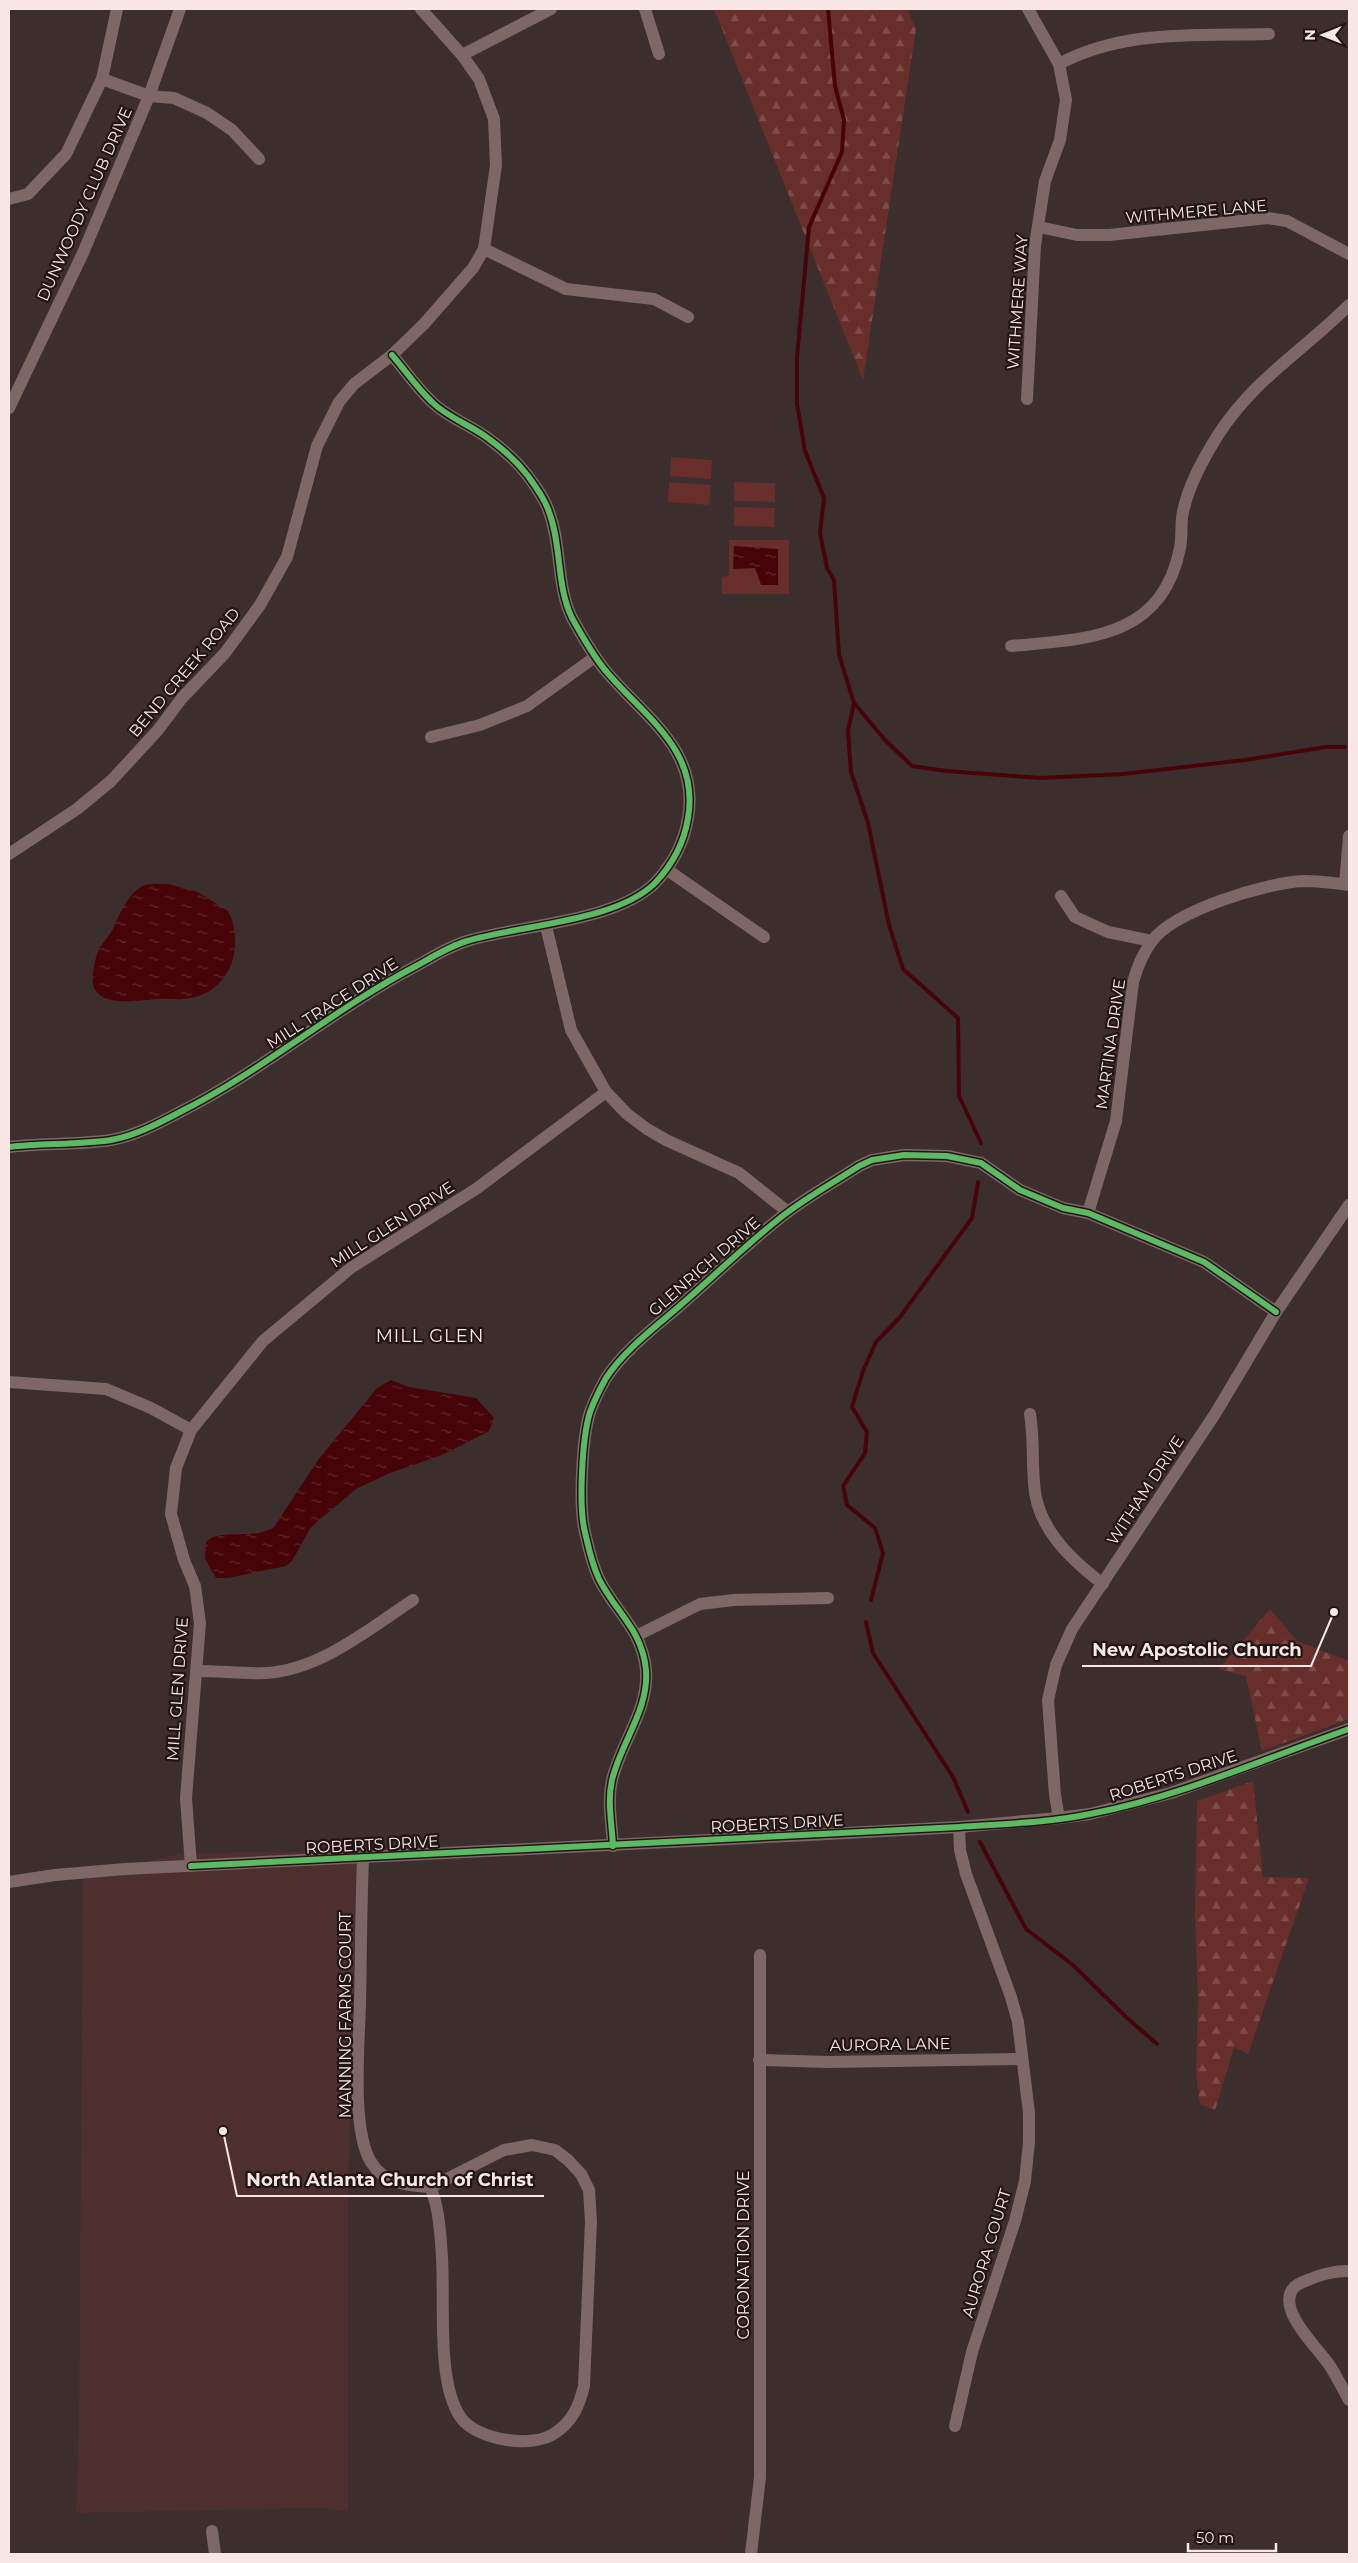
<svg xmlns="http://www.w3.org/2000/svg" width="1358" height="2563" font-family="Montserrat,sans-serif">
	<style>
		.built { fill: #4d302e }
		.green { fill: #672e2b }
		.forest { fill: url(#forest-firs) }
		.water { fill: url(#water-ripples) }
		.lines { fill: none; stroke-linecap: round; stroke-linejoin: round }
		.stream { stroke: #460409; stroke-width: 4 }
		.minor { stroke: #7d6866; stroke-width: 12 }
		.cycleway-casing { stroke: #211514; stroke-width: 9 }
		.cycleway { stroke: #5cba63; stroke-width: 6 }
		.labels { text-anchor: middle; stroke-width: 4.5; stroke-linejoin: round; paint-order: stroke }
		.street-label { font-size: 16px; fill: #f8e7e5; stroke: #211514 }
		.neighbourhood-label { font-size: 18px; letter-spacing: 1px; fill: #f8e7e5; stroke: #211514 }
		.leader { fill: none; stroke: #f8e7e5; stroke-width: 2 }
		.callout-dot { fill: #f8e7e5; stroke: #211514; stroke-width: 2 }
		.callout-label { font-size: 18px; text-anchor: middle; font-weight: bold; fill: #f8e7e5; stroke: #211514; stroke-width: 4.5; stroke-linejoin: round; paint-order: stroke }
	</style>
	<defs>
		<pattern id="forest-firs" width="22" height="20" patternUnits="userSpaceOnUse" patternTransform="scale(1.25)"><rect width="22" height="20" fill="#672e2b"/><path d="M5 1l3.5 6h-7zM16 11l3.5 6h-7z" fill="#7e4c4a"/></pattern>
		<pattern id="water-ripples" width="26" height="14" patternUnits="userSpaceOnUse" patternTransform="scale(1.25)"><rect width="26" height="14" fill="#460409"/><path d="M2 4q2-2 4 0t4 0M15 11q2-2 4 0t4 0" fill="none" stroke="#61292d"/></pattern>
	</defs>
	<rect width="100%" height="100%" fill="#3c2e2d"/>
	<path class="built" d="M357 1851 348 2197V2511L319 2508 76 2513 79 2428 83 1877 182 1853Z"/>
	<g class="green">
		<path d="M671 457 712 460 711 479 670 476Z"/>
		<path d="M669 482 711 485 709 505 668 502Z"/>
		<path d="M734 482 775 483V502L734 501Z"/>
		<path d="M734 507 775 508 774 527 734 526Z"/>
		<path d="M729 540H789V594H722V577L729 576Z"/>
	</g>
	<g class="forest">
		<path d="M714 9H907L916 29 863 380Z"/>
		<path d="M1270 1609 1297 1641 1349 1661V1719L1262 1751 1246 1676 1219 1669Z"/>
		<path d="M1253 1781 1263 1877 1309 1878 1248 2054 1234 2047 1215 2110 1200 2104 1196 2075 1198 2000 1195 1911 1197 1801Z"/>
	</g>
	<g class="water">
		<path d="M734 546 778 549V585H761L755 568 733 569Z"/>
		<path d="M168 884 198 892 228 911C234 922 235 932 235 944 235 973 213 998 183 999 174 1000 166 998 157 999 141 1000 105 1007 95 990 90 981 95 957 99 949 104 941 110 935 114 927 120 913 130 890 145 885 152 883 161 884 168 884Z"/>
		<path d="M391 1380 409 1387 476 1398 494 1418 489 1431 442 1455 390 1473 356 1489 311 1527 292 1561 286 1566 228 1578H216L205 1559 206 1542C220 1527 253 1541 274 1527L318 1460 377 1388Z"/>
	</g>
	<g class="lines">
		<g class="stream">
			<path d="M828 9 835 86 844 120 842 152 809 227 797 357V404L805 451 824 498 820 533 827 568 834 580 839 655 854 703 885 740 912 766 946 771 1040 778 1123 774 1245 760 1326 747H1345"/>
			<path d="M854 703 848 731 851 772 868 823 889 925 903 969 958 1018 959 1096 981 1143"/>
			<path d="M871 1600 883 1553 875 1528 847 1505 843 1486 865 1453 867 1432 852 1407 863 1371 876 1342 900 1317 972 1218 978 1182"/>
			<path d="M866 1622 873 1653 953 1777 968 1812"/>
			<path d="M980 1842 1026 1929 1073 1965 1126 2017 1157 2044"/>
		</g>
		<g class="minor">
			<path d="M645 9 659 54"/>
			<path d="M462 55 551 9"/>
			<path d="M1059 64C1125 29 1197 36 1269 34"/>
			<path d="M102 79 117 9"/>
			<path d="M9 199 28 194 66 154 102 79 149 96 174 98 207 113 232 130 259 159"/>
			<path d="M1039 227 1077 235H1109L1268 218 1287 221 1349 254"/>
			<path d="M484 249 566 289 654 299 688 317"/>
			<path d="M1027 399 1035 245 1045 181 1060 140 1066 100 1059 64 1028 9"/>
			<path d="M9 408 83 253 149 96 180 9"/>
			<path d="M1011 646C1087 639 1162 639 1180 548 1182 538 1181 528 1182 518 1186 489 1203 459 1218 435 1256 377 1302 352 1349 305"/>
			<path d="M431 737 480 725 527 706 595 657"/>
			<path d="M9 854 77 809 111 781 158 730 182 698 225 653 260 605 287 557 317 446 339 402 354 384 392 355 424 324 473 268 484 249 496 165 494 119 479 79 462 55 421 9"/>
			<path d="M666 869 764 937"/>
			<path d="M1345 884 1349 836"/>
			<path d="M1061 896 1075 917 1108 932 1152 941"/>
			<path d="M546 926 571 1030 606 1092 627 1114 647 1129 666 1140 739 1173 788 1212"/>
			<path d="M9 1147C42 1143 78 1145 111 1140 135 1136 159 1123 180 1112 264 1070 335 1008 418 965 434 956 450 946 467 941 519 925 616 922 655 883 673 864 684 843 688 818 700 749 643 716 605 670 592 654 582 636 572 618 556 585 562 546 549 512 545 499 536 487 528 476 518 463 503 449 489 439 471 425 448 418 432 402 417 388 405 370 392 355"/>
			<path d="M1088 1213 1116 1121 1133 982C1137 968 1143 953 1152 941 1175 910 1266 883 1303 881 1318 881 1334 883 1349 885"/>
			<path d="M9 1382 106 1389 151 1408 191 1430"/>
			<path d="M1030 1414C1034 1437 1032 1459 1034 1483 1036 1527 1070 1559 1103 1584"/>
			<path d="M638 1635 700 1604 734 1600 828 1598"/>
			<path d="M197 1671C220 1671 244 1674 266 1673 320 1670 369 1629 413 1600"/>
			<path d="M1059 1818 1055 1795 1048 1700 1056 1665 1072 1629 1215 1414 1276 1312 1349 1205"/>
			<path d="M613 1846C612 1824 607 1802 612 1780 621 1742 649 1710 646 1670 642 1629 616 1613 599 1579 591 1562 588 1545 584 1528 579 1501 582 1438 590 1412 594 1401 600 1389 606 1378 625 1349 657 1326 683 1303 715 1275 746 1245 780 1218 805 1198 833 1183 859 1166L872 1160 904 1155 947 1156 981 1163 1020 1190 1063 1208 1088 1213 1204 1262 1276 1312"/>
			<path d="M363 1858C361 1907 361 1955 360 2004 359 2043 351 2130 371 2162 384 2184 409 2186 431 2187"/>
			<path d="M191 1866 186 1798 200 1623 195 1586 184 1560 171 1514 176 1468 191 1430 263 1341 352 1267 476 1189 606 1092"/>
			<path d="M9 1882 55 1875 125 1869 809 1835 959 1827 1059 1818 1090 1814 1171 1793 1349 1729"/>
			<path d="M759 2060 828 2062 1021 2059"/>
			<path d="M532 2145 555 2150 568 2160 581 2174 589 2190 591 2221 584 2386C579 2406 573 2421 555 2433 533 2449 477 2440 461 2418 436 2383 445 2301 442 2258 441 2240 440 2222 436 2205 435 2199 432 2193 431 2187L504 2150Z"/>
			<path d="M1349 2271C1335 2271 1321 2274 1308 2280 1302 2282 1295 2285 1292 2290 1278 2312 1320 2350 1330 2366 1337 2377 1343 2389 1349 2400"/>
			<path d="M955 2426 972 2352 1015 2221 1025 2181 1029 2142V2113L1018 2022 1011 1997 966 1874 960 1850 959 1827"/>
			<path d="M212 2531 215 2554"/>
			<path d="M751 2554 760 2477V1955"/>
		</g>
		<defs>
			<g id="cycleway">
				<path d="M9 1147C42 1143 78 1145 111 1140 135 1136 159 1123 180 1112 264 1070 335 1008 418 965 434 956 450 946 467 941 519 925 616 922 655 883 673 864 684 843 688 818 700 749 643 716 605 670 592 654 582 636 572 618 556 585 562 546 549 512 545 499 536 487 528 476 518 463 503 449 489 439 471 425 448 418 432 402 417 388 405 370 392 355"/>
				<path d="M613 1846C612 1824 607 1802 612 1780 621 1742 649 1710 646 1670 642 1629 616 1613 599 1579 591 1562 588 1545 584 1528 579 1501 582 1438 590 1412 594 1401 600 1389 606 1378 625 1349 657 1326 683 1303 715 1275 746 1245 780 1218 805 1198 833 1183 859 1166L872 1160 904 1155 947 1156 981 1163 1020 1190 1063 1208 1088 1213 1204 1262 1276 1312"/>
				<path d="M191 1866 959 1827C1002 1824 1047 1823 1090 1814 1179 1797 1264 1759 1349 1729"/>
			</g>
		</defs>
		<use href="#cycleway" class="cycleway-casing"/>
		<use href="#cycleway" class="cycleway"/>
	</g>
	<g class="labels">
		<g class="street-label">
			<text transform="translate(84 204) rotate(-66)" y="6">DUNWOODY CLUB DRIVE</text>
			<text transform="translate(1196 211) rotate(-5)" y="6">WITHMERE LANE</text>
			<text transform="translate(1017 302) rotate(-86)" y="6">WITHMERE WAY</text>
			<text transform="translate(184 672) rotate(-50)" y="6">BEND CREEK ROAD</text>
			<text transform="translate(332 1003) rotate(-33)" y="6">MILL TRACE DRIVE</text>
			<text transform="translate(1110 1044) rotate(-82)" y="6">MARTINA DRIVE</text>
			<text transform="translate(392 1224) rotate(-33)" y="6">MILL GLEN DRIVE</text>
			<text transform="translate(704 1266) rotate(-41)" y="6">GLENRICH DRIVE</text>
			<text transform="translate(1145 1490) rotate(-57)" y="6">WITHAM DRIVE</text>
			<text transform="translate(177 1689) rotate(-86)" y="6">MILL GLEN DRIVE</text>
			<text transform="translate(1173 1775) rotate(-18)" y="6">ROBERTS DRIVE</text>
			<text transform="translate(777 1823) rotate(-3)" y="6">ROBERTS DRIVE</text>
			<text transform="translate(372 1844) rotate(-3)" y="6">ROBERTS DRIVE</text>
			<text transform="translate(345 2015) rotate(-90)" y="6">MANNING FARMS COURT</text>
			<text transform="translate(890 2044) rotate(-1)" y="6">AURORA LANE</text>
			<text transform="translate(986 2253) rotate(-73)" y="6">AURORA COURT</text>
			<text transform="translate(743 2255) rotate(-90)" y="6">CORONATION DRIVE</text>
		</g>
		<g class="neighbourhood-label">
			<text x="430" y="1342">MILL GLEN</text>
		</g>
	</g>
	<path class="leader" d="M1334 1612L1311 1666H1082M223 2131L237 2196H544"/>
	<g class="callout-dot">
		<circle cx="1334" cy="1612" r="5"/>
		<circle cx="223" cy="2131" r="5"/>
	</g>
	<g class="callout-label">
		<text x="1197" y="1656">New Apostolic Church</text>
		<text x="390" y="2186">North Atlanta Church of Christ</text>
	</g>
	<rect width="1358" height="2563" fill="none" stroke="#f8e7e5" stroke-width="20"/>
	<g transform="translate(1323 35) rotate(270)" stroke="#211514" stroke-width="4" paint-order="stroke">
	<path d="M0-4L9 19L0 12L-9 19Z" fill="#f8e7e5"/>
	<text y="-8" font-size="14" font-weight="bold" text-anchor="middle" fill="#f8e7e5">N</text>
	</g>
	<path d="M1188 2543v8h88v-8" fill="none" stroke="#f8e7e5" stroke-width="2.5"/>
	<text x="1196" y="2543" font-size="15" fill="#f8e7e5" stroke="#211514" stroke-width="4" paint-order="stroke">50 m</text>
</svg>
